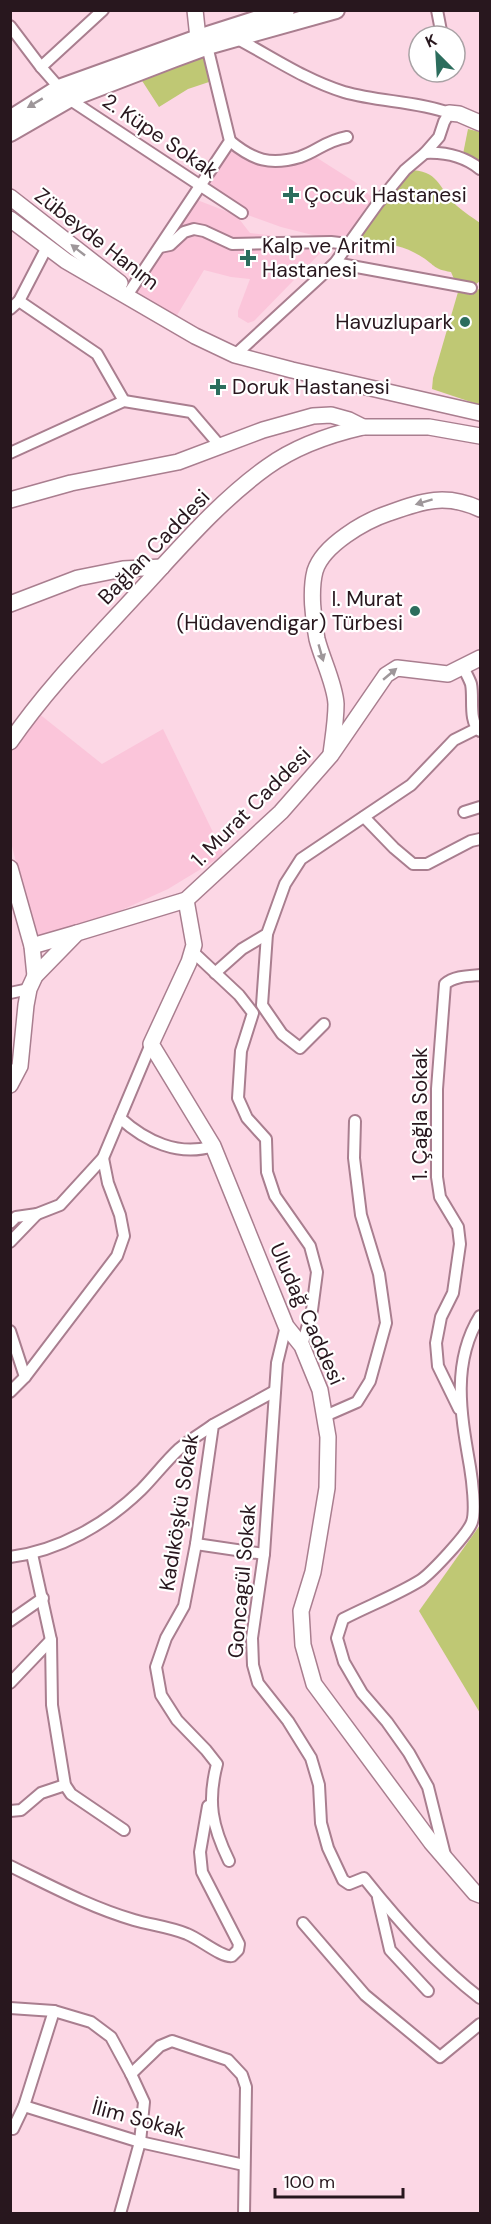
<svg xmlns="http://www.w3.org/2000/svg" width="491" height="2224" font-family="'DM Sans',sans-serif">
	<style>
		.built { fill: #fbc5da }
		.green { fill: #bfc874 }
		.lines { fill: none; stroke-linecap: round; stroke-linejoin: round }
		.street-casing { stroke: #a97e8f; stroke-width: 14 }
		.secondary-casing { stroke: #a97e8f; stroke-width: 18 }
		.primary-casing { stroke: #a97e8f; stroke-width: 20 }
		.street { stroke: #fff; stroke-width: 10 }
		.secondary { stroke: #fff; stroke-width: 15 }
		.primary { stroke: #fff; stroke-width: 16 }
		.oneway { fill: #9e979a }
		.poi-dot { fill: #2c6d5d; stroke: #fff; stroke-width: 2 }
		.labels { text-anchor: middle; stroke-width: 4.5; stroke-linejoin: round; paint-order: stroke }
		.street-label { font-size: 21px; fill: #28171e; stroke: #fff }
		.poi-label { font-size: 21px; fill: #28171e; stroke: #fff; text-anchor: start }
	</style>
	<rect width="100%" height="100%" fill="#fcd7e5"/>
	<g class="built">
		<path d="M230 141 268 162 314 156 355 182 378 203 348 244 281 227 242 213 200 187Z"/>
		<path d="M192 198 236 215 250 233 331 242 254 321 248 323 238 317V311L250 279 231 277 204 270 173 322 130 291Z"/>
		<path d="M38 713 102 764 163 729 224 855 168 889 91 924 35 940 11 842 10 753Z"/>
	</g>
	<g class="green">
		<path d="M207 46 215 80 188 89 159 107 137 73Z"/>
		<path d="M468 129 480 132V169L462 159Z"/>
		<path d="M405 170C440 169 436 186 457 206 464 212 473 218 480 223V281L471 288 457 286 451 272C433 269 436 266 422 257 400 242 374 241 348 244Z"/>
		<path d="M480 288V405L432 389 433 378 458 292 472 295Z"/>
		<path d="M480 1525V1713L419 1611Z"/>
	</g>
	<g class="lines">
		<defs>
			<g id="street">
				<path d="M437 10 442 36"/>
				<path d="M10 26 41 67 69 99 242 213"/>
				<path d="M41 67 103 10"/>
				<path d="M230 141C253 160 270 166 300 157 318 151 325 141 347 137"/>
				<path d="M425 153C445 152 465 157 480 169"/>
				<path d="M160 247 170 245 184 232 194 229 204 231 232 244 331 242 348 244"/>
				<path d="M335 263 471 288"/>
				<path d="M130 291 230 141 207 46"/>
				<path d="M19 301 97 354 124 401"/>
				<path d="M10 309 19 301 47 247"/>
				<path d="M235 355 335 263 378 203 405 170 425 153 439 137 444 122 449 113C416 101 379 102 344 92 305 80 272 57 236 38"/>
				<path d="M10 453 124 401 191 412 221 447"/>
				<path d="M463 666C465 672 469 678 471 684 474 698 468 721 480 731"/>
				<path d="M464 812 480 807"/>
				<path d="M364 817 394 848 413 864H427L471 841 480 839"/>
				<path d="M267 934 262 1005 282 1034 300 1048 324 1024"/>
				<path d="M192 951 239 995 253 1013 241 1051 238 1098 247 1118 266 1139 267 1172 275 1196 310 1246 317 1272 312 1310 302 1346"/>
				<path d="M215 973 242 949 267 934 285 884 301 859 411 785 454 740 480 727"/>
				<path d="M10 993 29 989"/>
				<path d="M120 1118C145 1141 179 1157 213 1146"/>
				<path d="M10 1223 16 1217 37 1214 60 1205 103 1158 151 1044"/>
				<path d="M10 1242 37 1214"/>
				<path d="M286 1326 277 1363 264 1554 252 1638 253 1665 258 1683 288 1721 311 1758 319 1785 321 1823 328 1848 343 1880 349 1884 364 1878C399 1922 436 1964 480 1998"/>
				<path d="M10 1331 25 1377"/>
				<path d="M10 1392 25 1377 117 1256 124 1236 120 1215 108 1183 103 1158"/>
				<path d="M459 1409 438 1366 436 1343 441 1317 453 1293 460 1244 458 1227 440 1197 437 1177V1089L445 984C454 976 469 976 480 975"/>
				<path d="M325 1416 357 1402 370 1381 386 1323 379 1274 361 1215 354 1158 355 1121"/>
				<path d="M196 1544 264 1554"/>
				<path d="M32 1554 51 1640 52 1705 65 1785 71 1794 124 1830"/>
				<path d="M10 1557C59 1551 106 1524 141 1490 154 1477 165 1462 179 1449 189 1440 202 1433 213 1425"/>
				<path d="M10 1621 43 1598"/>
				<path d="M10 1683 51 1640"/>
				<path d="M10 1811 21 1810 41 1793 65 1785"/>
				<path d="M445 1855 428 1787 409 1753 387 1722 362 1693 344 1662 337 1638 343 1619C368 1606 397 1595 421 1580 432 1572 468 1534 472 1522 476 1511 472 1479 470 1467 461 1415 451 1363 480 1316"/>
				<path d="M229 1861C212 1826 207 1802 217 1764L206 1750 177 1720 161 1695 156 1667 166 1638 184 1606 196 1544 213 1425 275 1391"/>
				<path d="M10 1866C51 1886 90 1907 134 1920 151 1925 170 1927 187 1934 200 1939 222 1958 232 1956L238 1950 239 1944 202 1872 200 1852 208 1806"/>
				<path d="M378 1898 390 1950 428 1991"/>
				<path d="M303 1923 365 1995 440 2057 480 2024"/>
				<path d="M10 2008 54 2011 91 2022 111 2037 131 2074 144 2102 140 2142 120 2214"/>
				<path d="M131 2074 160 2046 172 2041 228 2060 242 2075 246 2087 244 2214"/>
				<path d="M24 2106 140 2142 244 2165"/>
				<path d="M13 2129 24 2106 54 2011"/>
			</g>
			<g id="secondary">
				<path d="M195 10 198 38"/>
				<path d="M449 113 459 114 480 123"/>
				<path d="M10 197 120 283"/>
				<path d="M10 219 66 261 195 336 235 355 292 370 480 413"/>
				<path d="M10 500 71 483 178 462 263 430 313 416 331 415 349 420 363 427H429L480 436"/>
				<path d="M10 604 78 578 123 569 162 567"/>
				<path d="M10 742C48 687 92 643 137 594 178 550 218 502 267 467 296 446 328 435 363 427"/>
				<path d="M331 754C333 738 336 721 336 704 335 684 322 659 317 639 313 619 310 590 315 571 323 545 365 521 389 513 423 501 445 493 480 509"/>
				<path d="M10 868 32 946 35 976"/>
				<path d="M186 900 194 945 189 962 151 1044 213 1146 286 1326 302 1346 320 1390 328 1437 327 1488 313 1572 301 1611 303 1645 314 1684 431 1842 475 1893 480 1895"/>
				<path d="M32 946 77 933"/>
				<path d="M10 1085 20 1066 26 1005 29 989 35 976 77 933 186 900 281 812 331 755 386 675 397 668 448 674 480 658"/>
			</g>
			<g id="primary">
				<path d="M10 119 59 88 198 38 286 10"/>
				<path d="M10 133 69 99 173 59 211 45 336 10"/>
			</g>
		</defs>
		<use href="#street" class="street-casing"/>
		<use href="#secondary" class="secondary-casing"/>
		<use href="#primary" class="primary-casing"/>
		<use href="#street" class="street"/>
		<use href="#secondary" class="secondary"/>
		<use href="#primary" class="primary"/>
	</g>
	<defs><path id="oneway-solid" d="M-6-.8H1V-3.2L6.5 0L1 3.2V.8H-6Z" transform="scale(1.5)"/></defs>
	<g class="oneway">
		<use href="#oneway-solid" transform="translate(35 103) rotate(149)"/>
		<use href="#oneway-solid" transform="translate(78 250) rotate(-142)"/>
		<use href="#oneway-solid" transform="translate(424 502) rotate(163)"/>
		<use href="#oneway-solid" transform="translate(321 653) rotate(74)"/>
		<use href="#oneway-solid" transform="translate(390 674) rotate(-40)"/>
	</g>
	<g class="poi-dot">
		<path d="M288 186h6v6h6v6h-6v6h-6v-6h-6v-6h6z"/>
		<path d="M245 249h6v6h6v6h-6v6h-6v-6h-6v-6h6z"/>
		<circle cx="465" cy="322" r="6"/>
		<path d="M215 378h6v6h6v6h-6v6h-6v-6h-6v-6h6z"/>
		<circle cx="415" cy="611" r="6"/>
	</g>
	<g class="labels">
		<g class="street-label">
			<text transform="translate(160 136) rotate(34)" y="7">2. Küpe Sokak</text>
			<text transform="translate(97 239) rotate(38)" y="7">Zübeyde Hanım</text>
			<text transform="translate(154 547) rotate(-46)" y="7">Bağlan Caddesi</text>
			<text transform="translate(251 807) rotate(-45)" y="7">1. Murat Caddesi</text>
			<text transform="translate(420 1114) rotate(-90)" y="7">1. Çağla Sokak</text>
			<text transform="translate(307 1314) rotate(66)" y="7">Uludağ Caddesi</text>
			<text transform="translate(179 1512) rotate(-81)" y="7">Kadıköşkü Sokak</text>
			<text transform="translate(242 1581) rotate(-85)" y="7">Goncagül Sokak</text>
			<text transform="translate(139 2119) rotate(15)" y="7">İlim Sokak</text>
		</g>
		<g class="poi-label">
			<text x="304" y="202">Çocuk Hastanesi</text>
			<text x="262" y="253">Kalp ve Aritmi<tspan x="262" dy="24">Hastanesi</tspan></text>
			<text x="453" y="329" text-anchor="end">Havuzlupark</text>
			<text x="232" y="394">Doruk Hastanesi</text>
			<text x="403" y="606" text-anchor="end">I. Murat<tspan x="403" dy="24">(Hüdavendigar) Türbesi</tspan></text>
		</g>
	</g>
	<rect width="491" height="2224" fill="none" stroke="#28171e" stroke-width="24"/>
	<g transform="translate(437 54) rotate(336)"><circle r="28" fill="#ffffff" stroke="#a9a2a5" stroke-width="1.5"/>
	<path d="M0-4.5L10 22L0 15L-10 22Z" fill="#2c6d5d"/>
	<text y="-9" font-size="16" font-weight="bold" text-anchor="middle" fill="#28171e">K</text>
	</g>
	<path d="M275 2188v9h128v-9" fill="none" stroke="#28171e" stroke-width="3"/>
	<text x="284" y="2188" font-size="18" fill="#28171e" stroke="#ffffff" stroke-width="4.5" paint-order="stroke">100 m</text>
</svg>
